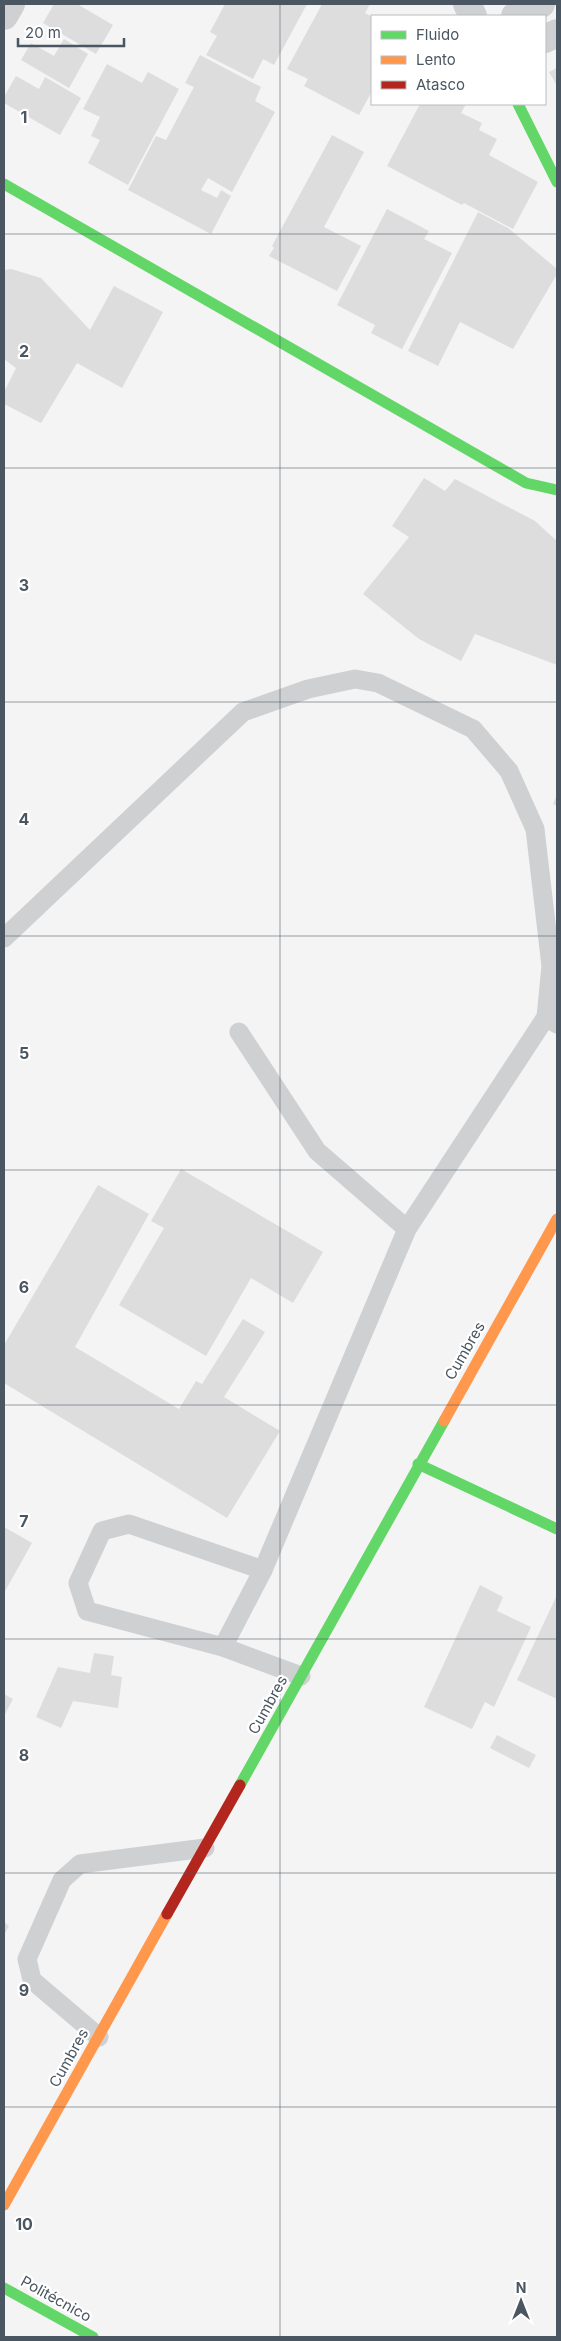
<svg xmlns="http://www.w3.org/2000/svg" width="561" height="2341" font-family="Inter,sans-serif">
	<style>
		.building { fill: #ddddde }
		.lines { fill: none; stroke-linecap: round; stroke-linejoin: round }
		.lane { stroke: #ced0d2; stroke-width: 19 }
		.street { stroke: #ced0d2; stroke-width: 28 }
		.fast { stroke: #63d668; stroke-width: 11 }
		.slow { stroke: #ff974d; stroke-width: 11 }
		.jam { stroke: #b3261e; stroke-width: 11 }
		.grid { fill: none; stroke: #4a5661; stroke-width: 1; stroke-opacity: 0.55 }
		.labels { text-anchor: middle; stroke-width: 4.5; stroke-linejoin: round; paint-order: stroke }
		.street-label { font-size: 15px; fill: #4a5661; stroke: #fff }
		.grid-label { font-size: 16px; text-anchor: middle; font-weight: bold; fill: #4a5661; stroke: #fff; stroke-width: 4.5; stroke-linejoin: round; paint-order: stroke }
	</style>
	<rect width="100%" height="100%" fill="#f4f4f4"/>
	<g class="building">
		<path d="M54 4H77L113 25 96 54 43 23Z"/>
		<path d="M225 4H307L274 65 263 59 253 79 206 55 217 36 210 32Z"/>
		<path d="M322 4H370L365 13 372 17V91L359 115 304 86 308 79 287 69Z"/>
		<path d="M64 39 88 54 69 88 21 60 31 43 54 56Z"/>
		<path d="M200 55 261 87 255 101 275 112 232 192 208 178 201 190 217 198 221 190 231 196 211 234 128 190 156 136 166 140 194 87 185 83Z"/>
		<path d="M107 64 142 83 148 72 179 89 128 185 88 163 100 140 91 136 100 117 83 109Z"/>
		<path d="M557 68V86L549 72Z"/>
		<path d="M16 76 39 89 45 77 81 98 60 135 4 103V97Z"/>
		<path d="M420 104H466L461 113 482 123 479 130 497 139 489 155 538 182 513 229 464 203 462 205 387 166Z"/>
		<path d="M332 135 364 152 324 227 361 246 337 291 269 256 274 248 272 246Z"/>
		<path d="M387 209 429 231 424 239 452 253 402 349 371 333 375 325 337 305Z"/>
		<path d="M478 212 508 228 557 269V274L513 349 460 322 438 366 408 351Z"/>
		<path d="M11 269 41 278 90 330 114 286 163 312 122 388 77 363 41 423 4 404V392L16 368 4 359V270Z"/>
		<path d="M424 478 445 491 455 479 535 521 557 541V665L475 634 461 661 419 639 363 594 409 537 392 526Z"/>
		<path d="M557 795V806L553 804Z"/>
		<path d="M181 1169 323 1252 293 1303 251 1278 206 1356 119 1305 164 1228 151 1221Z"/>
		<path d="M98 1185 149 1214 75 1347 179 1409 196 1381 202 1384 243 1319 265 1332 224 1397 280 1431 227 1518 4 1383V1345Z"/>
		<path d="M4 1527 32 1543 4 1593Z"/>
		<path d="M480 1585 503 1597 497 1611 531 1627 494 1707 485 1702 472 1729 424 1707Z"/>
		<path d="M557 1595V1699L517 1680Z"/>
		<path d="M94 1653 114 1656 111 1675 122 1677 118 1708 73 1701 61 1728 36 1717 58 1667 90 1673Z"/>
		<path d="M4 1694 13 1699 4 1716Z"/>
		<path d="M497 1735 536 1755 529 1768 490 1748Z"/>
		<path d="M4 1922 9 1926 4 1935Z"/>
	</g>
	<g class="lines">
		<g class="lane">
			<path d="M4 938 243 712 308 689 355 679 378 683 473 729 509 771 535 829 551 966 546 1017 557 1024"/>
			<path d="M239 1032 317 1151 407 1229"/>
			<path d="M223 1647 87 1611 78 1583 102 1531 129 1524 263 1570"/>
			<path d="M301 1676 223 1647 263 1570 407 1229 546 1017"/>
			<path d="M99 2037 32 1980 27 1959 62 1880 80 1864 205 1848"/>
		</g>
		<g class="street">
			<path d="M467 4 473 16"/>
			<path d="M4 16 11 4"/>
			<path d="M515 16 541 4"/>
			<path d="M545 39 557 33"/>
		</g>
		<g class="fast">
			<path d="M518 104 557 182"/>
			<path d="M4 184 526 483 557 490"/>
			<path d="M418 1464 557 1529"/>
			<path d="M240 1785 444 1421"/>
			<path d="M4 2288 93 2337"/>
		</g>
		<g class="slow">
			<path d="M444 1421 557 1219"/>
			<path d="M4 2205 167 1914"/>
		</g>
		<path class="jam" d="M167 1914 240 1785"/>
	</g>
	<path class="grid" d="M280 4V2337M4 234H557M4 468H557M4 702H557M4 936H557M4 1170H557M4 1405H557M4 1639H557M4 1873H557M4 2107H557"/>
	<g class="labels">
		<g class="street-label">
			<text transform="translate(465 1351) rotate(-60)" y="5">Cumbres</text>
			<text transform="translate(268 1705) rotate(-61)" y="5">Cumbres</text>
			<text transform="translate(69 2058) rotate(-61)" y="5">Cumbres</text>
			<text transform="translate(56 2299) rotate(29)" y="5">Politécnico</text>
		</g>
	</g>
	<g class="grid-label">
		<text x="24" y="123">1</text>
		<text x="24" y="357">2</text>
		<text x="24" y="591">3</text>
		<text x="24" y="825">4</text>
		<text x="24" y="1059">5</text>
		<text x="24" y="1293">6</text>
		<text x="24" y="1527">7</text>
		<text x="24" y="1761">8</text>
		<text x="24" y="1996">9</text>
		<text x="24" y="2230">10</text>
	</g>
	<rect width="561" height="2341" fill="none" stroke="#4a5661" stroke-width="10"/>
	<rect x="371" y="15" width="175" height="90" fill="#ffffff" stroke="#b7bbc0"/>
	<rect x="381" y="31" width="25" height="8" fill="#63d668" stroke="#b7bbc0"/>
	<text x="416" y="40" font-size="15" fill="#4a5661">Fluido</text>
	<rect x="381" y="56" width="25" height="8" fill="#ff974d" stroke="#b7bbc0"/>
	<text x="416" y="65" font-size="15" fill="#4a5661">Lento</text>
	<rect x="381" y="81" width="25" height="8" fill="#b3261e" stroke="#b7bbc0"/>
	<text x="416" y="90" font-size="15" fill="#4a5661">Atasco</text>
	<g transform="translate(521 2301)" stroke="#ffffff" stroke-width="4" paint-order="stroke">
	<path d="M0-4L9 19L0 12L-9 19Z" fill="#4a5661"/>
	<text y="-8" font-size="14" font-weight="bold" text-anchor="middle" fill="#4a5661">N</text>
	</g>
	<path d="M18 38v8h106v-8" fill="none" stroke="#4a5661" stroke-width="2.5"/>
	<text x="25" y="38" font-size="15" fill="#4a5661" stroke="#ffffff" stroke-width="4" paint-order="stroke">20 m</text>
</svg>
